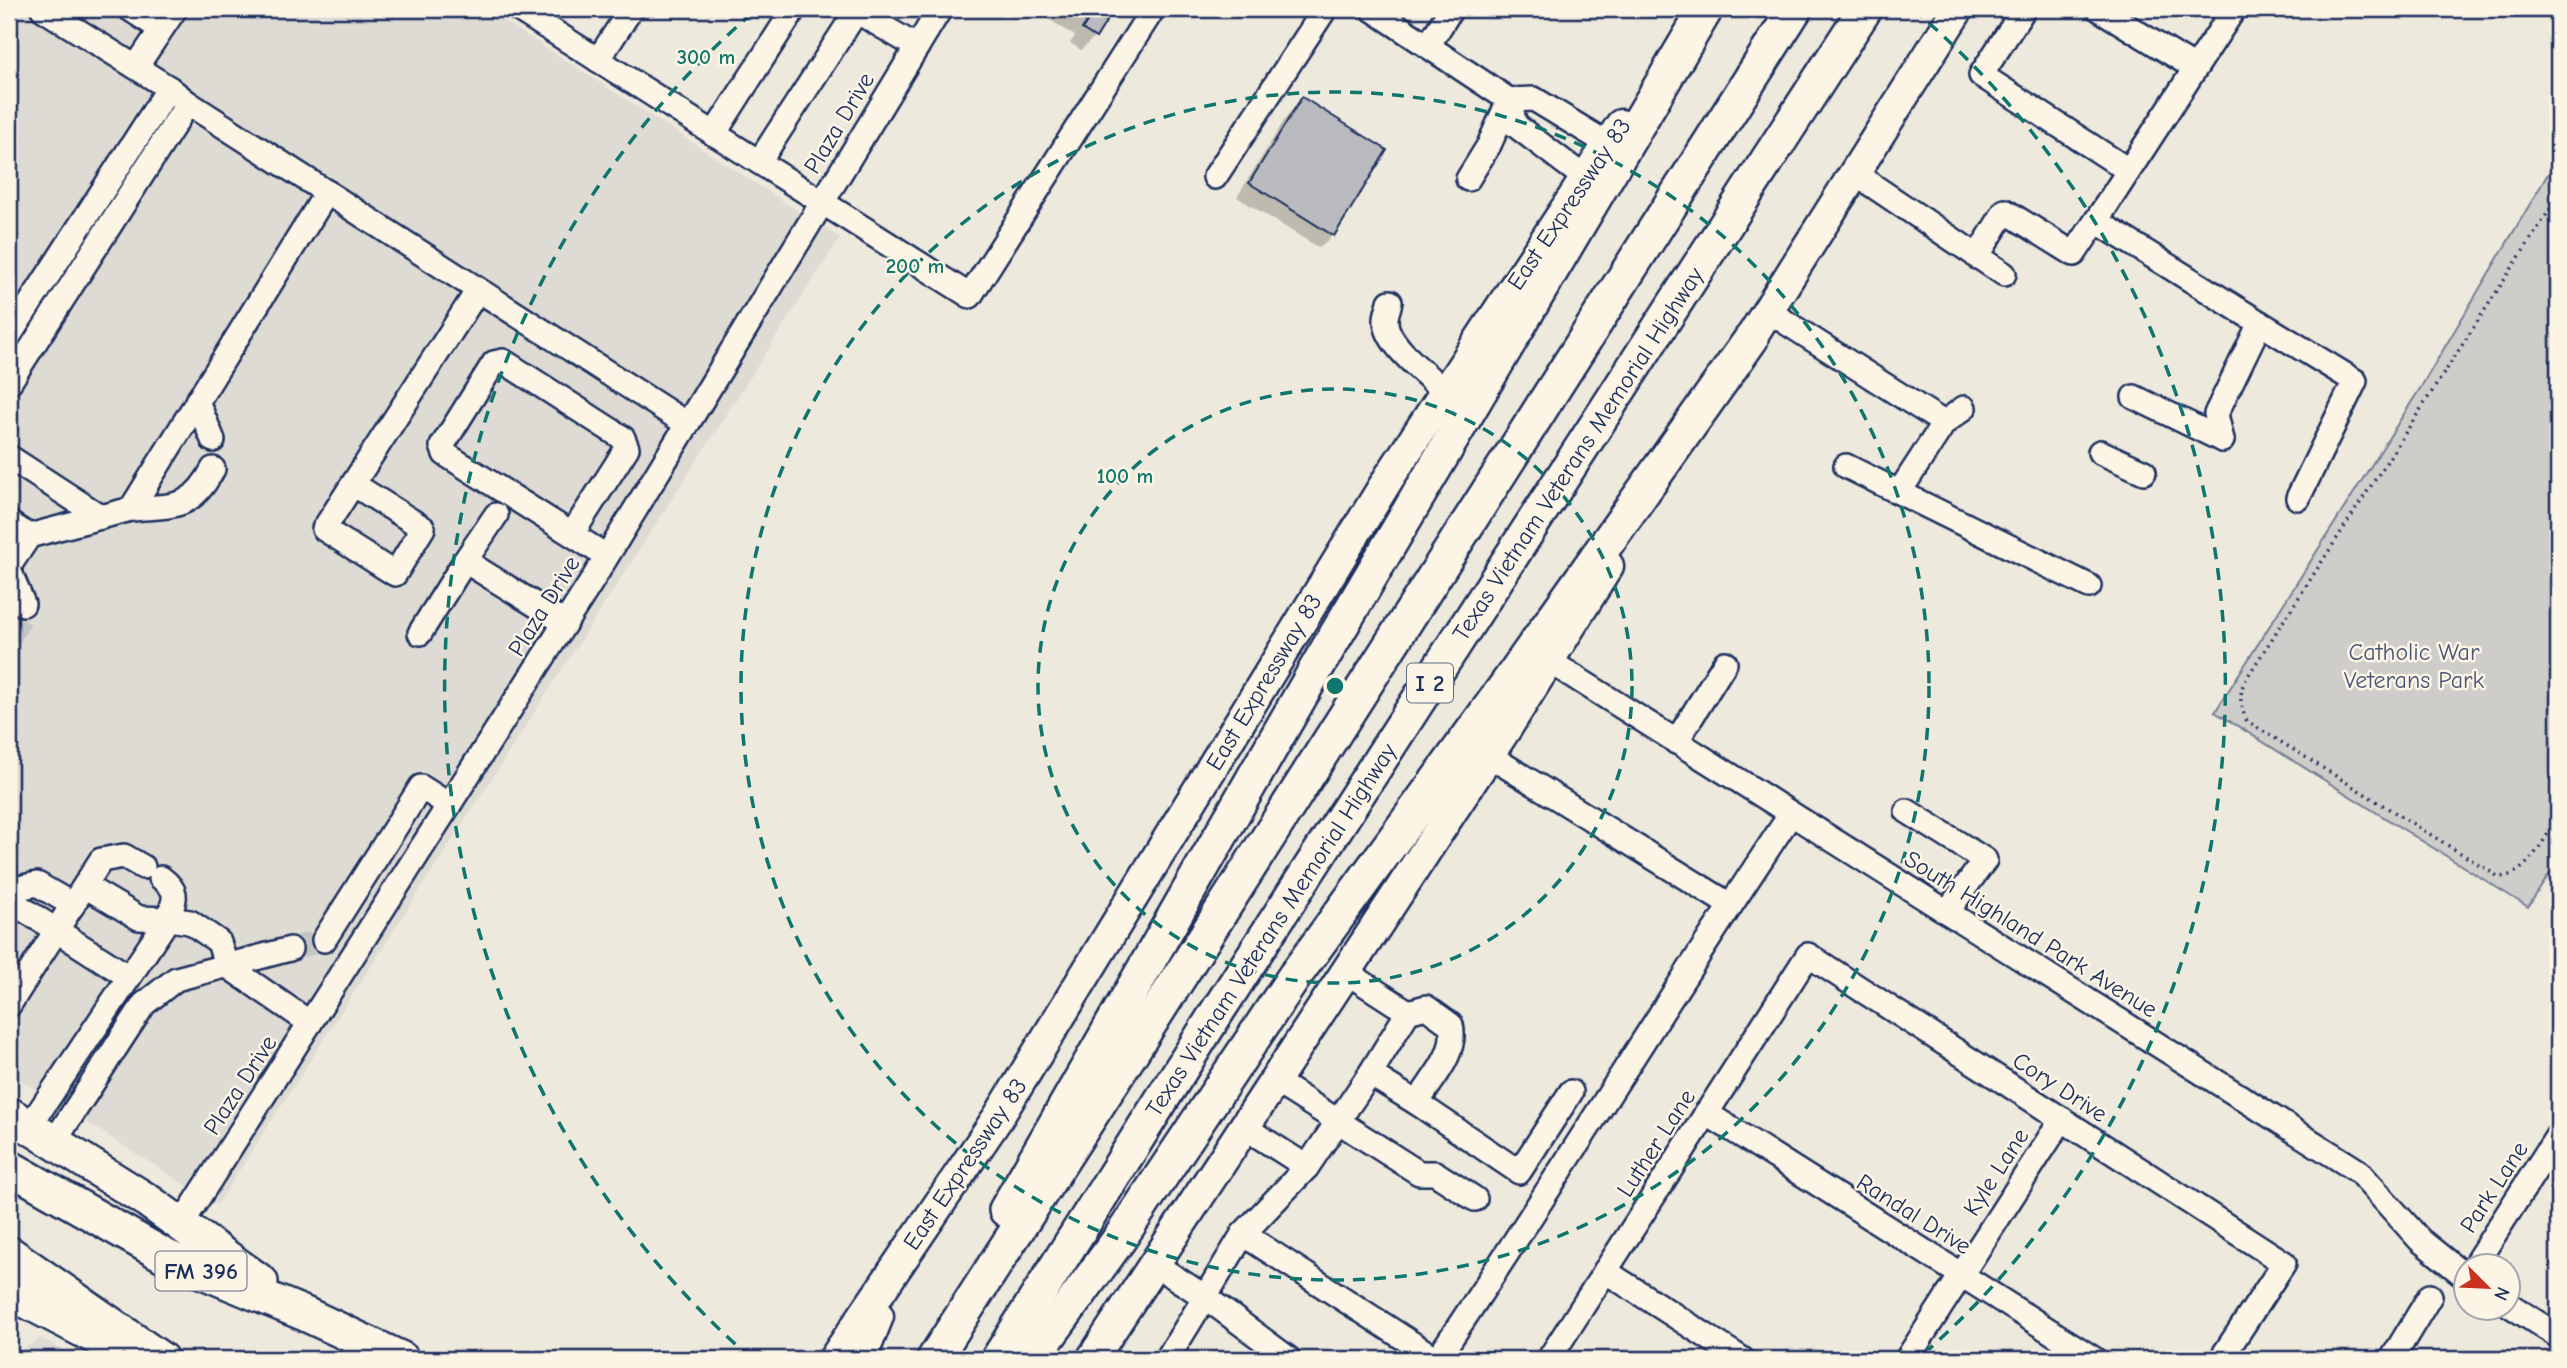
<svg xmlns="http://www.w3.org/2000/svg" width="2567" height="1368" font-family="'Comic Neue',sans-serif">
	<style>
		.built { fill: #dedbd4 }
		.green { fill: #cfcdca; stroke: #757e94; stroke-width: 2 }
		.shadow { fill: #0003 }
		.building { fill: #babbbe; stroke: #1b2f5e; stroke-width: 2 }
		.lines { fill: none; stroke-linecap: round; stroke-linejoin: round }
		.minor-tunnel { stroke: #c4c4c4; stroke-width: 23; stroke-dasharray: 23 11; stroke-linecap: butt }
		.minor-casing { stroke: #1b2f5e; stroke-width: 28 }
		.major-casing { stroke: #1b2f5e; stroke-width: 35 }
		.highway-casing { stroke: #1b2f5e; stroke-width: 38 }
		.path { stroke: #1b2f5e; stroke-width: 3.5; stroke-dasharray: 2 5; stroke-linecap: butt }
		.minor { stroke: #fcf5e5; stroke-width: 23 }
		.major { stroke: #fcf5e5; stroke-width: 30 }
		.highway { stroke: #fcf5e5; stroke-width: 33 }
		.ring { fill: none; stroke: #0f766e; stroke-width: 3.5; stroke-dasharray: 12 9 }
		.labels { text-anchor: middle; stroke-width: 5; stroke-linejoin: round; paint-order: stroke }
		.shield { fill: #fcf5e5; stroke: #5e6a86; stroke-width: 2 }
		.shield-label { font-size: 23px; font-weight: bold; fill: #1b2f5e }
		.street-label { font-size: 24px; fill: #1b2f5e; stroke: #fcf5e5 }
		.park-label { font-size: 24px; fill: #485679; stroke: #fcf5e5 }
		.centre { fill: #0f766e; stroke: #fcf5e5; stroke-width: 3.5 }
		.ring-label { font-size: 21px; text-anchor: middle; font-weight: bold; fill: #0f766e; stroke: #fcf5e5; stroke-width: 5; stroke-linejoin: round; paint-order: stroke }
	</style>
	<rect width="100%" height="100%" fill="#eee9dd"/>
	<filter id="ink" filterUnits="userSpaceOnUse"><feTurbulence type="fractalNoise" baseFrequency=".0143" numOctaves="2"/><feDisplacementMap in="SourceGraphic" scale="14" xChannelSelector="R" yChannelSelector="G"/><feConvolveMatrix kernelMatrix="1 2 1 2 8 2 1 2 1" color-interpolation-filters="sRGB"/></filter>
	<g filter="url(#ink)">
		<g class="built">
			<path d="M9 9H486L840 238 217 1205 9 1073Z"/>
			<path d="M42 1338 75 1359H9V1357Z"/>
		</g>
		<path class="green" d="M2558 157V861L2528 907 2215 712 2421 387Z"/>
		<g class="shadow">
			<path d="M1038 9H1112L1095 37 1081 50 1070 43 1075 36 1036 11Z"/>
			<path d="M1302 100 1333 235 1319 248 1237 197 1289 113Z"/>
		</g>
		<g class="building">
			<path d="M1067 9H1114L1096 38 1082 29 1087 22Z"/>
			<path d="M1302 97 1387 150 1334 236 1249 183Z"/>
		</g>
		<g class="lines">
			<g class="minor-tunnel">
				<path d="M9 638 23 614V604"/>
				<path d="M290 949 313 943"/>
			</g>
			<defs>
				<g id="minor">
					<path d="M43 9 169 88 188 103 687 424"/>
					<path d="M130 9 161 29"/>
					<path d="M518 9 970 296 1153 9"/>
					<path d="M853 9 917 47"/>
					<path d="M1372 9 1509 100 1489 145 1468 179"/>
					<path d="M2024 9 1981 75 2128 170"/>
					<path d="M2099 9 2195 68"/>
					<path d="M1428 46 1451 9"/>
					<path d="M598 60 631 9"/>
					<path d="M136 67 175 9"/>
					<path d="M714 134 794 9"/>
					<path d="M759 162 858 9"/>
					<path d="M1854 173 2004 274"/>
					<path d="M1215 177 1325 9"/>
					<path d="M1585 178 1515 125 1509 100 1534 99 1608 144"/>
					<path d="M2096 221 2234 9"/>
					<path d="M1977 257 2005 211 2074 254 2096 221 2260 323"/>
					<path d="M1390 302C1389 307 1386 314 1386 319 1384 344 1428 375 1445 392"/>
					<path d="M1768 311 1944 423"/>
					<path d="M9 336 169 88"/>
					<path d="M9 383 188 103"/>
					<path d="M2134 397 2222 440"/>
					<path d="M197 401 213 440"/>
					<path d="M2222 440 2216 414 2260 323 2355 381 2298 498"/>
					<path d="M2100 452 2144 472"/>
					<path d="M9 457 101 517"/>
					<path d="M1846 466 2089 586"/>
					<path d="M353 484 423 528 395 574 324 529 478 290"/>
					<path d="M1900 491 1944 423 1964 408"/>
					<path d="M131 509C173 505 191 511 213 469"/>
					<path d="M9 523 29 536"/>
					<path d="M572 534 627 448 623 438 503 361 494 363 442 446 445 454 606 556"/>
					<path d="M465 561 496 515"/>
					<path d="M9 566 29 536 131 509 327 192"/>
					<path d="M9 570 23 604"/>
					<path d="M420 633 465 561 565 623"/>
					<path d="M1549 661 2358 1171 2420 1240 2466 1277"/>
					<path d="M1676 742 1725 663"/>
					<path d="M1488 755 1730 905"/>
					<path d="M1907 811 1985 860 1947 912"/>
					<path d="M85 886 139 918 168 919C175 898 180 892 161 878"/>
					<path d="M9 890 37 884 73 905"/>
					<path d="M9 900 129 977"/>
					<path d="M324 940 421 787 449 805"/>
					<path d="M1346 972 1408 1012 1370 1074 1417 1103C1431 1080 1458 1053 1451 1025L1426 1007 1408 1012"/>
					<path d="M9 1005 101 860 124 856 143 867"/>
					<path d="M1275 1081 1419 1173H1435L1475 1199"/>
					<path d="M1417 1103 1519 1172 1571 1092"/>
					<path d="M1706 1113 2094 1359"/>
					<path d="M29 1127 168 919 190 922 219 942 226 965 310 1023"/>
					<path d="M1244 1127 1307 1167"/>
					<path d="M54 1142 144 1004 176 979 290 949"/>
					<path d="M181 1225 590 584 940 9"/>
					<path d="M1243 1234 1307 1167 1370 1074"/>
					<path d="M1154 1264 1205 1297 1243 1234 1436 1359"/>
					<path d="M2474 1266 2558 1135"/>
					<path d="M1605 1271 1742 1359"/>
					<path d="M2508 1304 2558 1336"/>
					<path d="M1167 1359 1205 1297 1289 1359"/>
					<path d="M1437 1359C1558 1180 1670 994 1791 814"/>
					<path d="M1549 1359 1808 955 2284 1263 2221 1359"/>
					<path d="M1907 1359 2062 1119"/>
					<path d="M2392 1359 2430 1296"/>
				</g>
				<g id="major">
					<path d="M1738 358 1958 9"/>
					<path d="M834 1359 999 1116 1390 476 1621 125"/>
					<path d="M861 1359 878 1316"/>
					<path d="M1092 1359 1509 724 1608 566"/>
				</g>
				<g id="highway">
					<path d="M9 1114 148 1201 261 1282"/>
					<path d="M9 1167 167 1257 305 1314 402 1359"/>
					<path d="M1006 1210 1320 662 1706 9"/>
					<path d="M9 1253 161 1359"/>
					<path d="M9 1292 109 1344"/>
					<path d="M934 1359 1133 1050 1795 9"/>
					<path d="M998 1359 1217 1012 1865 9"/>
					<path d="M1032 1359 1120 1238 1294 977 1507 684 1751 339"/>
				</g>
			</defs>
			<use href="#minor" class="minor-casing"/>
			<use href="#major" class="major-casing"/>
			<use href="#highway" class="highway-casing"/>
			<path class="path" d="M2558 197 2244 682C2239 697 2240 706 2247 721L2499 877C2528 876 2542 840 2558 819"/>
			<use href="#minor" class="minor"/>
			<use href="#major" class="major"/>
			<use href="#highway" class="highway"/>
		</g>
	</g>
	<g class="ring">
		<circle cx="1335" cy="686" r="297"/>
		<circle cx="1335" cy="686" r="594"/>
		<path d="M751 1358A890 890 0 0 1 757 9M1913 9A890 890 0 0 1 1919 1358"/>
	</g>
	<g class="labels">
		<g class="shield">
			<rect x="1407" y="663.5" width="46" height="39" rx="5"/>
			<rect x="155.5" y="1251.5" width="91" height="39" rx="5"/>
		</g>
		<g class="shield-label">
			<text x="1430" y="691">I 2</text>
			<text x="201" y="1279">FM 396</text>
		</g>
		<g class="street-label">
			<text transform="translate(839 123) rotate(-59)" y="8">Plaza Drive</text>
			<text transform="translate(1569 204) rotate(-56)" y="8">East Expressway 83</text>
			<text transform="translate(1578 454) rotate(-57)" y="8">Texas Vietnam Veterans Memorial Highway</text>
			<text transform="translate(544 606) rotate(-58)" y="8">Plaza Drive</text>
			<text transform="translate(1264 682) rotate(-59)" y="8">East Expressway 83</text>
			<text transform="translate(1271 930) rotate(-57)" y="8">Texas Vietnam Veterans Memorial Highway</text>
			<text transform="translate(2031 934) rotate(32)" y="8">South Highland Park Avenue</text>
			<text transform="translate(240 1085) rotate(-57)" y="8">Plaza Drive</text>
			<text transform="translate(2060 1087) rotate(33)" y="8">Cory Drive</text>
			<text transform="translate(1656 1143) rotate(-57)" y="8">Luther Lane</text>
			<text transform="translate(965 1164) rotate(-56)" y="8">East Expressway 83</text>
			<text transform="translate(1996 1172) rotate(-57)" y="8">Kyle Lane</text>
			<text transform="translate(2494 1187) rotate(-57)" y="8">Park Lane</text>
			<text transform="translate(1914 1214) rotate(32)" y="8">Randal Drive</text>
		</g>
		<g class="park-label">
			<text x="2414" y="660">Catholic War<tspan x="2414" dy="28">Veterans Park</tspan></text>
		</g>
	</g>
	<circle cx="1335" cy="686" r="10" class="centre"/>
	<g class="ring-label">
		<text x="706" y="64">300 m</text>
		<text x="915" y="273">200 m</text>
		<text x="1125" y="483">100 m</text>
	</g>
	<rect width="2567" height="1368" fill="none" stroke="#fcf5e5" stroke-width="35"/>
	<rect x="18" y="18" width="2532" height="1333" fill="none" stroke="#1b2f5e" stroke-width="2.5" filter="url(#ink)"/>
	<g transform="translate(2487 1287) rotate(114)"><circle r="33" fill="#fcf5e5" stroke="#a2a6af" stroke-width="2"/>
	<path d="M0-5L12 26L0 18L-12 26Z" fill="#c8321e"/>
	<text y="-10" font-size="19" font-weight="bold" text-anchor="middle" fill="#1b2f5e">N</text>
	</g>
</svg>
